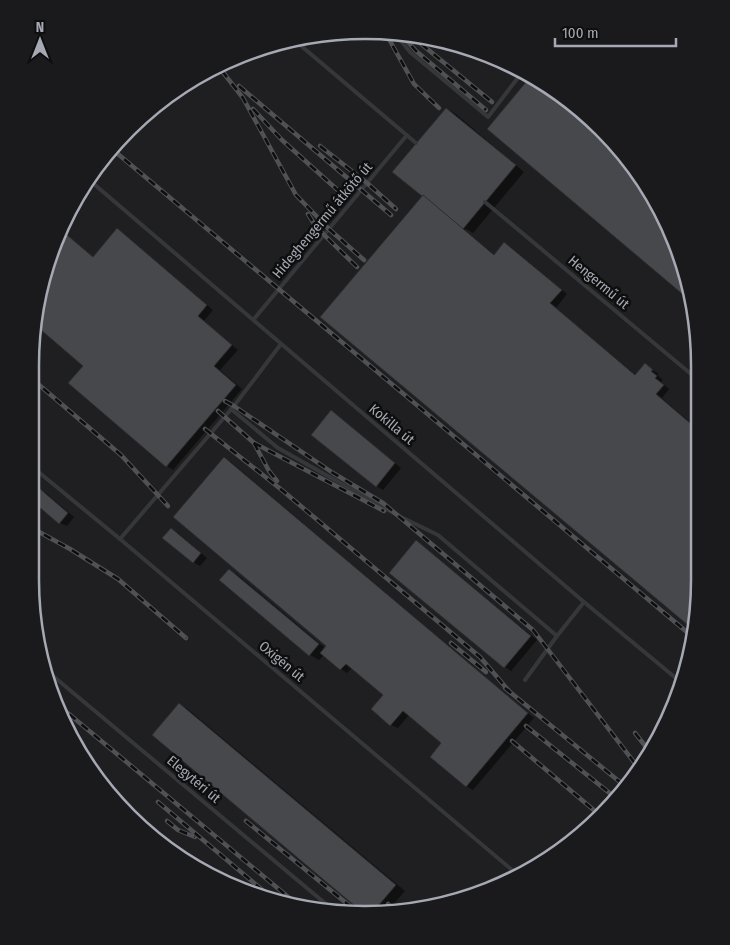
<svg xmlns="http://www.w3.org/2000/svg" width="730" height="945" font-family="'Fira Sans Condensed',sans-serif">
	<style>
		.built { fill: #1f1f21 }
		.shadow { fill: #0007 }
		.building { fill: #47484c; stroke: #2d2d30 }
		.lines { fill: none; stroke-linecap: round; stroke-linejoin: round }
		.lane { stroke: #36373b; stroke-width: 4 }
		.rail-casing { stroke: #505155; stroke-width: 4.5 }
		.rail { stroke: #0e0e0f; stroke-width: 2.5; stroke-dasharray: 8; stroke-linecap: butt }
		.labels { text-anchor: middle; stroke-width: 5; stroke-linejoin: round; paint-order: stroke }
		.street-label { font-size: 14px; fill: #a6a9b3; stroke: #0e0e0f }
		.rim { fill: none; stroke: #a6a9b3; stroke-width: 2.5 }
	</style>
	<rect width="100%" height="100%" fill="#131314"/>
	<path class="built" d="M365 30 431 36 493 56 551 87 602 128 644 179 682 257 697 322V624L682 688 644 766 602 817 551 859 472 897 387 914 279 904 198 870 128 817 75 748 41 667 30 580 31 343 41 278 65 217 99 161 179 86 237 55 300 36Z"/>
	<g class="shadow">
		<path d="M533 77 551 87 602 128 644 179 682 257 692 301 488 129Z"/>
		<path d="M447 109 456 114 524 172 473 233 466 229 465 230 495 255 505 243 511 247 567 294 556 308 636 375 645 365 659 374 657 375 663 380 661 382 669 389 662 398 697 428V624L696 630 322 317 424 196Z"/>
		<path d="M60 229 94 258 117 230 124 234 213 310 204 321 238 350 220 370 242 389 173 470 167 466 84 366 34 323 41 278Z"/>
		<path d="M338 416 401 468 383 490 376 486Z"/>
		<path d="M224 459 231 462 534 718 473 790 466 786 443 743 409 715 398 728 391 725 385 695 352 668 347 673 341 669 324 655 319 660 310 655 221 580 229 570 239 576 325 648 328 645Z"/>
		<path d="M40 489 46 493 74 517 67 526 60 523Z"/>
		<path d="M171 529 178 533 207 558 200 566 193 562Z"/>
		<path d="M423 546 537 640 511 671 505 667Z"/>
		<path d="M180 704 189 710 405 891 385 914 364 912Z"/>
	</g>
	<g class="building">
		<path d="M531 76 551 87 602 128 644 179 682 257 693 303 487 129Z"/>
		<path d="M446 108 516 165 463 229 392 172Z"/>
		<path d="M423 195 494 255 504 242 562 290 550 303 635 375 645 363 653 370 651 371 657 376 655 378 664 385 656 394 697 429V624L695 631 320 317Z"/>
		<path d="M117 228 207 305 198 316 232 345 214 366 236 385 166 467 68 383 83 366 34 324 41 278 60 229 93 257Z"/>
		<path d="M331 410 395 463 376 487 311 435Z"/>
		<path d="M224 457 528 713 466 787 430 757 441 743 403 711 390 726 371 709 383 695 346 664 340 670 320 653 326 646 173 517Z"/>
		<path d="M39 488 68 513 59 524 30 499Z"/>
		<path d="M171 528 201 553 193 563 162 538Z"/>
		<path d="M416 540 531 636 504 668 389 573Z"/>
		<path d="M229 569 319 644 309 656 219 580Z"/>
		<path d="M179 703 396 885 372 913 362 912 152 735Z"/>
	</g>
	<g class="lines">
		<g class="lane">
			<path d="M395 33 410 52 488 117 523 71"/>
			<path d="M293 39 416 143"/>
			<path d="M88 179 584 602 683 684"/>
			<path d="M485 202 697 379"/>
			<path d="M254 319 407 135"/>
			<path d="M231 409 278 448 399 516 438 535 557 636"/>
			<path d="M30 465 120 539 518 875"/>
			<path d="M120 539 211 433 234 406 281 344"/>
			<path d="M41 666 332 909"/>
			<path d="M525 680 557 636 584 602"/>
		</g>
		<defs>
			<g id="rail">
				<path d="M385 32 414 84 439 108"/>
				<path d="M401 34 416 51 486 110"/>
				<path d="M409 34 492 102"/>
				<path d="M222 71 243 98 296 195 329 229 364 260"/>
				<path d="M239 86 391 215"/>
				<path d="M253 109 282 140 342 194"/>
				<path d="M320 146 367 183 396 209"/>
				<path d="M112 149 694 638"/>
				<path d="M308 214 316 227 357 267"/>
				<path d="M31 378 121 455 168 506"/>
				<path d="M225 401 234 406 333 473 383 503 533 630 640 770"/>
				<path d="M218 411 254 443 269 471 277 481"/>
				<path d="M205 429 283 491 480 657 509 691"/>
				<path d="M254 443 384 511"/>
				<path d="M30 527 70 549 118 579 186 638"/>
				<path d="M451 643 486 672"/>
				<path d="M505 688 626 787"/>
				<path d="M57 704 299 906"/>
				<path d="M526 726 617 799"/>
				<path d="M635 733 650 752"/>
				<path d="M512 741 602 817"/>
				<path d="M644 762 645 764"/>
				<path d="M158 802 279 904"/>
				<path d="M167 821 178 830 195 837"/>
				<path d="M246 821 356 911"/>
				<path d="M388 904 395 913"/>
			</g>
		</defs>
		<use href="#rail" class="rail-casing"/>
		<use href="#rail" class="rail"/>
	</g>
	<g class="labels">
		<g class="street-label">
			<text transform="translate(322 220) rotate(-50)" y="5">Hideghengermű átkötő út</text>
			<text transform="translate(599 282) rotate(40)" y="5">Hengermű út</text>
			<text transform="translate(392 424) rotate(40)" y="5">Kokilla út</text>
			<text transform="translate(282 661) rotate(40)" y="5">Oxigén út</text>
			<text transform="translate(194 779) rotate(40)" y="5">Elegytéri út</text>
		</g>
	</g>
	<path d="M0 0H730V945H0ZM365 39H365A326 326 0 0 1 691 365V580A326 326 0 0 1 365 906H365A326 326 0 0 1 39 580V365A326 326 0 0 1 365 39Z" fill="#1a1a1c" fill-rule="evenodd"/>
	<path class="rim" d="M365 39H365A326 326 0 0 1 691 365V580A326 326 0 0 1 365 906H365A326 326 0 0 1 39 580V365A326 326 0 0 1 365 39Z"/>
	<g transform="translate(40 40)" stroke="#0e0e0f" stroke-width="4" paint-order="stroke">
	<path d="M0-4L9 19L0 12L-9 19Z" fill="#a6a9b3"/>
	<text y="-8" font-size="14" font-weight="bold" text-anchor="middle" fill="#a6a9b3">N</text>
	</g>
	<path d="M555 38v8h121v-8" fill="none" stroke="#a6a9b3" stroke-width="2.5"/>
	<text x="562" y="38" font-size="15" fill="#a6a9b3" stroke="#0e0e0f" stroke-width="4" paint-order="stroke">100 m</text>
</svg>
